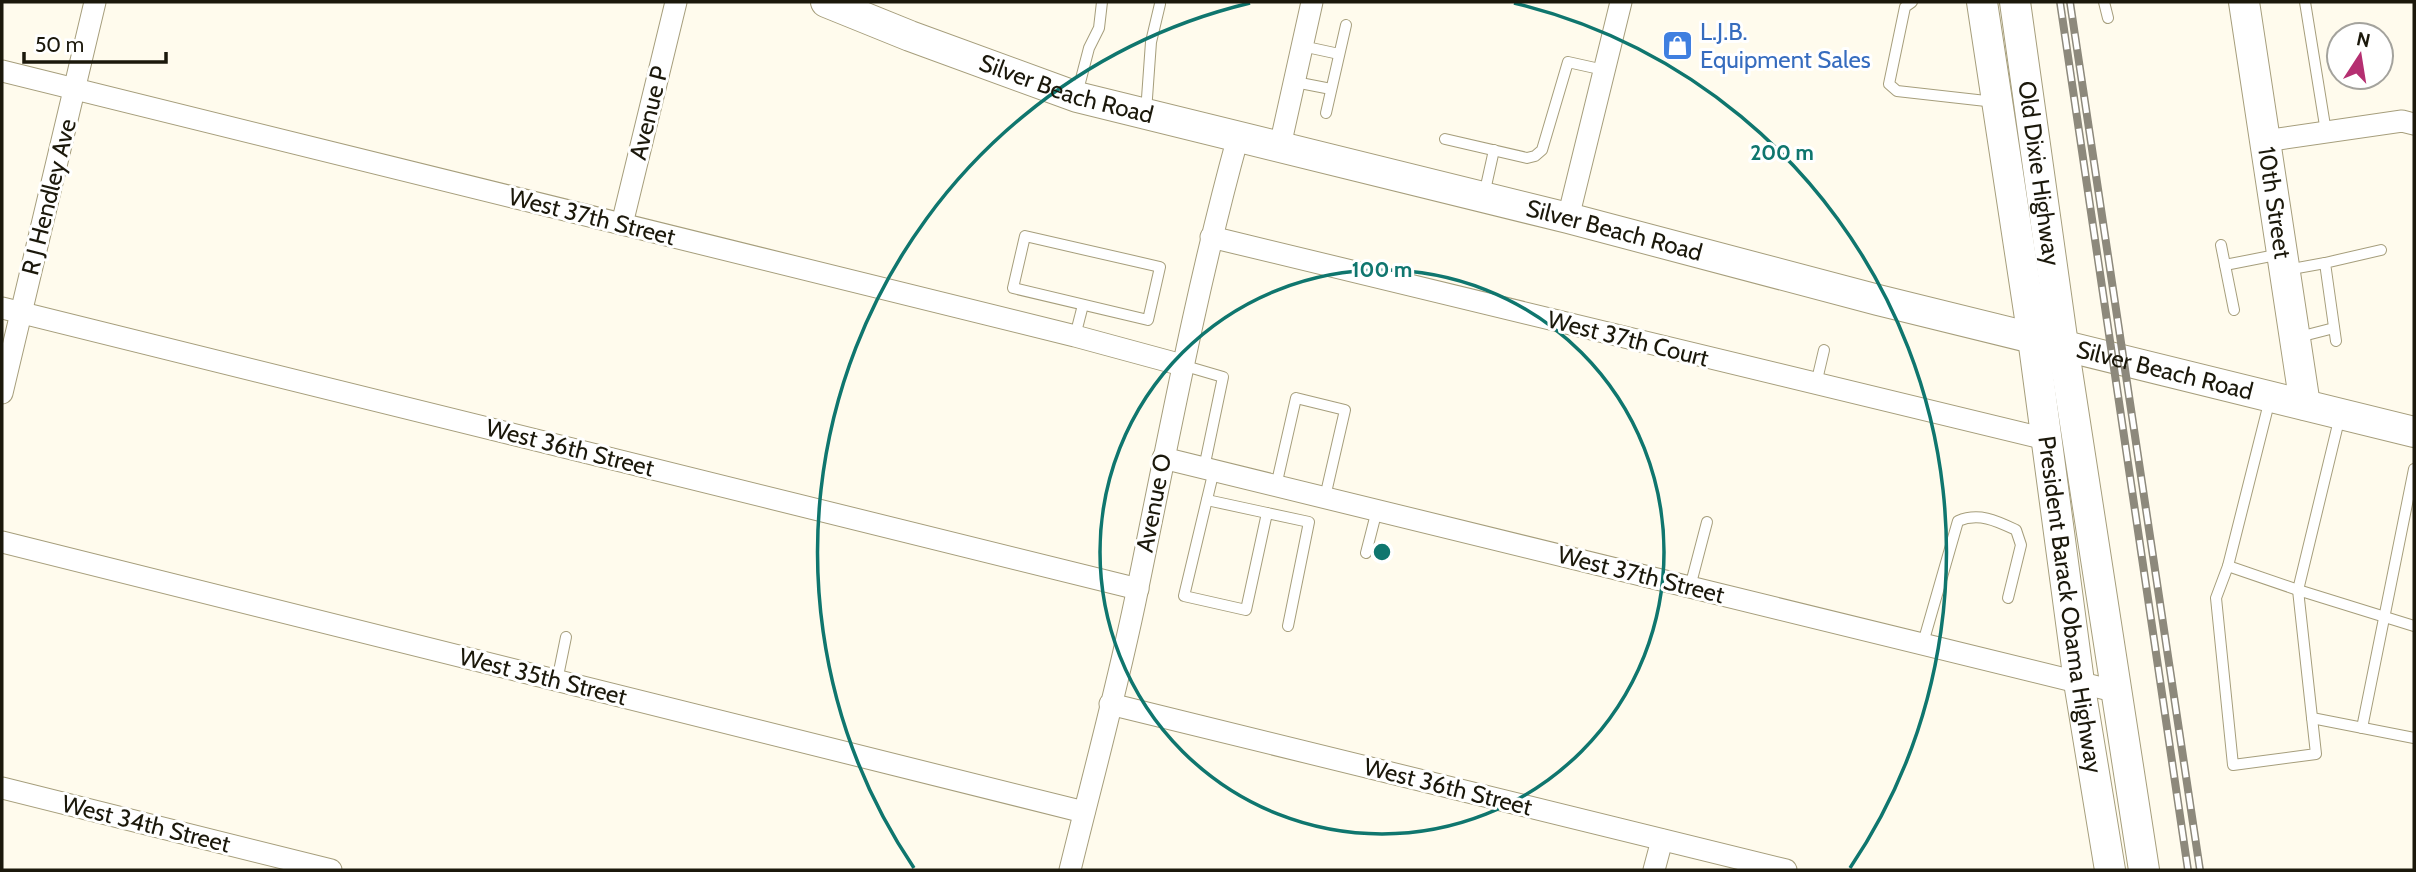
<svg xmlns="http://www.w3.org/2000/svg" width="2416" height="872" font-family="Cabin,sans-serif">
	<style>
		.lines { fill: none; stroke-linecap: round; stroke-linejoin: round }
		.lane-casing { stroke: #a69e7c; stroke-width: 12 }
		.street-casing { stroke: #a69e7c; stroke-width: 23 }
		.secondary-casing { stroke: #a69e7c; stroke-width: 32 }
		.lane { stroke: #fff; stroke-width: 10 }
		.street { stroke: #fff; stroke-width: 21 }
		.secondary { stroke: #fff; stroke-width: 30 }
		.rail-casing { stroke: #8d897c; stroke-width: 8 }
		.rail { stroke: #fff; stroke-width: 5; stroke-dasharray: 16; stroke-linecap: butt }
		.ring { fill: none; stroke: #0f766e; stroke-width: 3.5 }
		.labels { text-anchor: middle; stroke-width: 6; stroke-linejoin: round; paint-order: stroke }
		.shop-label { font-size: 24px; fill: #366cbe; stroke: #fff; text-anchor: start }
		.street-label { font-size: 24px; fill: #1b180b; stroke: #fff }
		.centre { fill: #0f766e; stroke: #fff; stroke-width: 3.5 }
		.ring-label { font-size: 21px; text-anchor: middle; font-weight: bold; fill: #0f766e; stroke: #fff; stroke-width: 6; stroke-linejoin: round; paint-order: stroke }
	</style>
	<rect width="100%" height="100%" fill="#fffbed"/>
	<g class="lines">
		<defs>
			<g id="lane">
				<path d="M1912 2 1905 7 1889 84 1897 91 1995 102"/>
				<path d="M2104 2 2108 18"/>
				<path d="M2305 2 2326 132"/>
				<path d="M1302 46 1339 54"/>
				<path d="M1295 82 1331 89"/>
				<path d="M1077 94 1089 48 1099 28 1102 2"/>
				<path d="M1146 112 1151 42 1160 4"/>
				<path d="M1326 113 1346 25"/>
				<path d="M1445 139 1527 158 1535 156 1542 150 1568 62 1604 70"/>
				<path d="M1484 195 1494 150"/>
				<path d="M1025 236 1160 267 1148 320 1013 288Z"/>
				<path d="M2221 245 2234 310"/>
				<path d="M2225 265 2281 254"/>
				<path d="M2286 270 2325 263"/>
				<path d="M1075 336 1083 305"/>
				<path d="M2295 338 2334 328"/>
				<path d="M2336 341 2325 263 2381 250"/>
				<path d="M1182 365 1223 377 1204 468"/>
				<path d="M1816 384 1824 350"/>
				<path d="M2270 399 2228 566 2298 590 2340 416"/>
				<path d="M1214 470 1184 596 1246 610 1267 513 1309 522 1288 626"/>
				<path d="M1276 486 1296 398 1345 410 1325 497"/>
				<path d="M1207 500 1267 513"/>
				<path d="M1366 553 1377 510"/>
				<path d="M2228 566 2216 598 2233 765 2316 754 2298 590 2414 626"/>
				<path d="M1690 587 1707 522"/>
				<path d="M1923 643 1958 521C1979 512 1997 521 2016 530L2021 545 2008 598"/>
				<path d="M557 681 566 637"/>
				<path d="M2312 718 2414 738"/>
				<path d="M2362 728 2414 469"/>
			</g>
			<g id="street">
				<path d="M2 71 1075 336 1182 365"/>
				<path d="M2265 141 2402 121 2414 124"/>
				<path d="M1280 146 1312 2"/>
				<path d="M1568 218 1621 2"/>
				<path d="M622 224 676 2"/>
				<path d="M1211 237 2046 439"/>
				<path d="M2 308 1138 589"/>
				<path d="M2 393 95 2"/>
				<path d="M1163 458 2118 692"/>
				<path d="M2 542 1084 812"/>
				<path d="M1110 704 1786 870"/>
				<path d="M2 788 331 870"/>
				<path d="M1070 870C1093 776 1119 682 1138 587 1169 436 1197 285 1238 137"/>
				<path d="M1654 870 1662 840"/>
			</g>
			<g id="secondary">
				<path id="s1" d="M826 2 910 36 1077 97 1568 218 1878 300 2414 432"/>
				<path id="s2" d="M1982 2 2033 338 2079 682 2110 870"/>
				<path id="s3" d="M2015 2 2063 345 2144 870"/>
				<path id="s4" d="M2244 2 2305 405"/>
			</g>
		</defs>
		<use href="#lane" class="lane-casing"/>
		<use href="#street" class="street-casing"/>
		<use href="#secondary" class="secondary-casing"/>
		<use href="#lane" class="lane"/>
		<use href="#street" class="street"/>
		<use href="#secondary" class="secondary"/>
		<defs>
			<g id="rail">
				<path d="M2060 2 2188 870"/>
				<path d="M2070 2 2200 870"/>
			</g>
		</defs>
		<use href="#rail" class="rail-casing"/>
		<use href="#rail" class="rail"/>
	</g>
	<g class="ring">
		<circle cx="1382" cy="552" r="282"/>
		<path d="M914 868A565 565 0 0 1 1250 3M1514 3A565 565 0 0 1 1850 868"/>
	</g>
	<defs>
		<symbol id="shop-square" viewBox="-11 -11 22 22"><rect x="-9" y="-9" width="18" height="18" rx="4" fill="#3f7fe0" stroke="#fff"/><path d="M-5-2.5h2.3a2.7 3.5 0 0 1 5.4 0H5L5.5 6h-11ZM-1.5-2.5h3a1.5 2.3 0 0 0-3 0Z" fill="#fff"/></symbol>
	</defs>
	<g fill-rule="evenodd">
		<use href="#shop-square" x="1660" y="28" width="35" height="35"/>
	</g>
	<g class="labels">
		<g class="shop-label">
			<text x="1700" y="40">L.J.B.<tspan x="1700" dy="28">Equipment Sales</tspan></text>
		</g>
		<g class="street-label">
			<text dy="8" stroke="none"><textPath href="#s1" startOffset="256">Silver Beach Road</textPath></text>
			<text transform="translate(649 113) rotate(-76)" y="8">Avenue P</text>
			<text dy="8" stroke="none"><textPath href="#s3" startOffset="173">Old Dixie Highway</textPath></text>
			<text transform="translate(49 197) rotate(-76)" y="8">R J Hendley Ave</text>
			<text dy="8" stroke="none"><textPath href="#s4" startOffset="203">10th Street</textPath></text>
			<text transform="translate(592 217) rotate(14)" y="8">West 37th Street</text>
			<text dy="8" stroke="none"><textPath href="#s1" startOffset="822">Silver Beach Road</textPath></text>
			<text transform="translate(1628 339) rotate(14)" y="8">West 37th Court</text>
			<text dy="8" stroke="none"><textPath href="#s1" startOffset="1390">Silver Beach Road</textPath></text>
			<text transform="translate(570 448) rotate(14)" y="8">West 36th Street</text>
			<text transform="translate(1154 503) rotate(-79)" y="8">Avenue O</text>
			<text transform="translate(1641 575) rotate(14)" y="8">West 37th Street</text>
			<text dy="8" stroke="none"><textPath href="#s2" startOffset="609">President Barack Obama Highway</textPath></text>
			<text transform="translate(543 677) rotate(14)" y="8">West 35th Street</text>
			<text transform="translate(1448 787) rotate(14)" y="8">West 36th Street</text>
			<text transform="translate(146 824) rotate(14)" y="8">West 34th Street</text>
		</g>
	</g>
	<circle cx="1382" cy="552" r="10" class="centre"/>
	<g class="ring-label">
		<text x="1782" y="160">200 m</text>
		<text x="1382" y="277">100 m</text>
	</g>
	<rect width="2416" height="872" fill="none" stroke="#1b180b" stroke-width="7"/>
	<g transform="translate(2360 56) rotate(12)"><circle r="33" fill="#ffffff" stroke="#a4a39d" stroke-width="2"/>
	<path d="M0-5L12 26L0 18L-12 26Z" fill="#b52f71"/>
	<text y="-10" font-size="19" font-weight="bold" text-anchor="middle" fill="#1b180b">N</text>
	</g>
	<path d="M24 52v10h142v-10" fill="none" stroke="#1b180b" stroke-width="3.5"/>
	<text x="35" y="52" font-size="21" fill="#1b180b" stroke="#ffffff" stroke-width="5" paint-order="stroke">50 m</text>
</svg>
